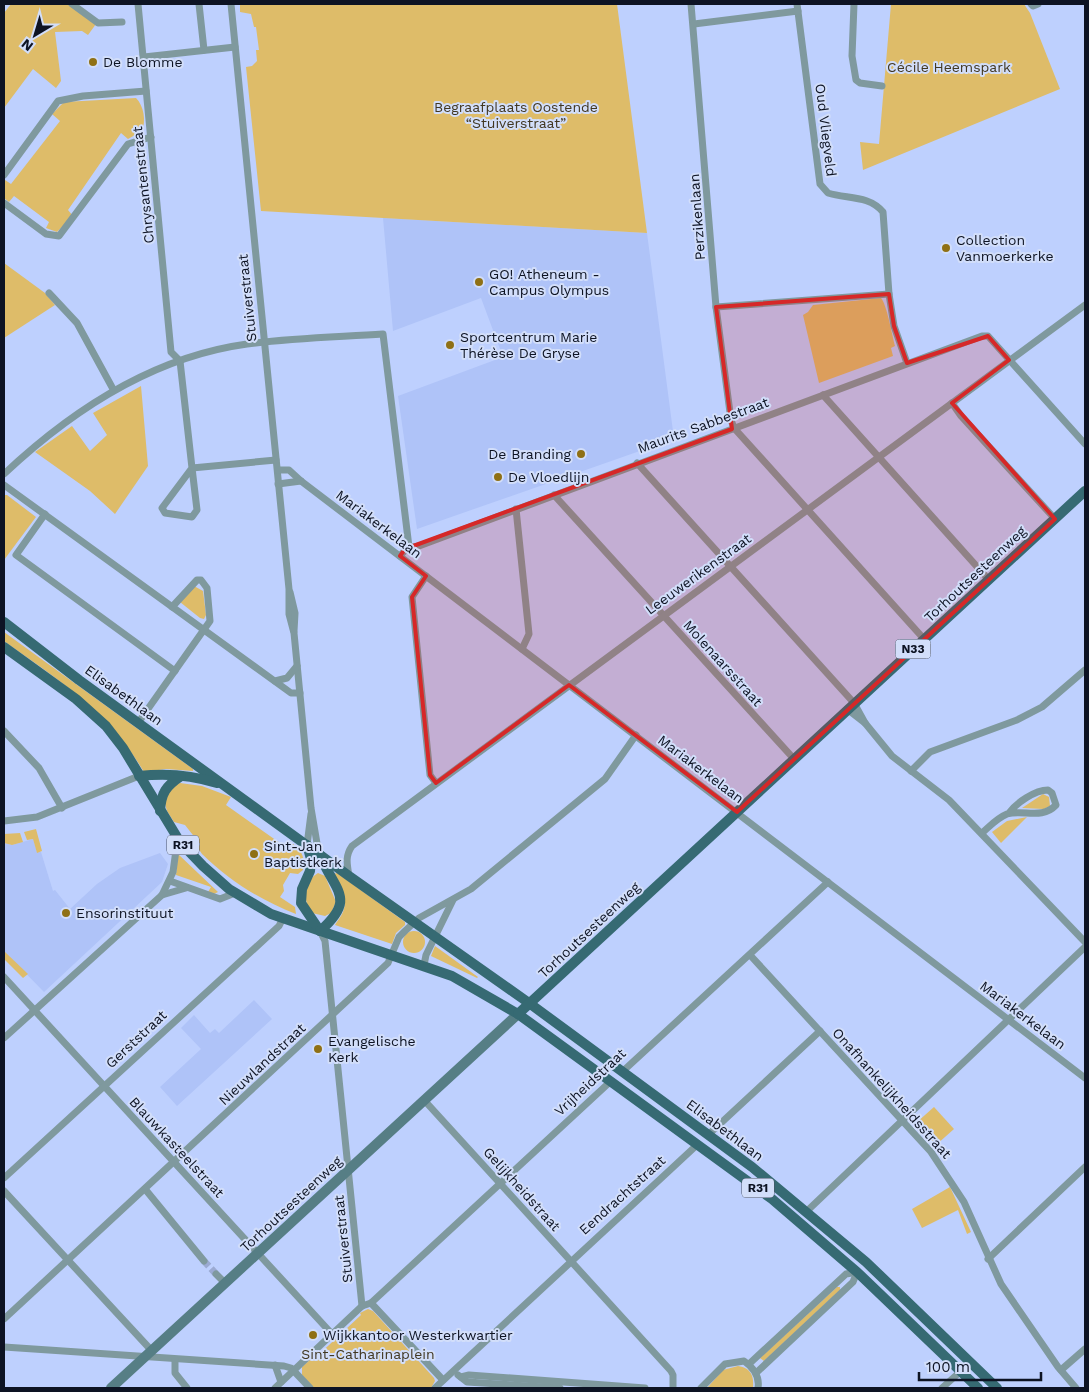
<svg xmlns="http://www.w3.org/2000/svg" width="1089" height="1392" font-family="'Work Sans',sans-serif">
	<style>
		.built { fill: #afc3f8 }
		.green { fill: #debc69 }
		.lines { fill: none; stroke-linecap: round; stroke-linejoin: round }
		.street-tunnel { stroke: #9baad2; stroke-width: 7; stroke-dasharray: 7 3.5; stroke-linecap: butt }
		.street { stroke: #7f999e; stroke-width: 7 }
		.secondary { stroke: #567e85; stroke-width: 10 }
		.primary { stroke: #366a73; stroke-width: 10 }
		.marked { fill: #d62828; fill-opacity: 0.2; stroke: #d62828; stroke-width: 4; stroke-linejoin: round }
		.poi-dot { fill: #8f7015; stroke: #d2defa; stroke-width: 2 }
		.labels { text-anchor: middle; stroke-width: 4; stroke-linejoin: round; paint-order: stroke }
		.shield { fill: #d2defa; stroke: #485064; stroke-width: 1 }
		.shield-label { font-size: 12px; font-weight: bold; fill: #0d1323 }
		.poi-label { font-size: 14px; fill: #0d1323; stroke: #d2defa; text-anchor: start }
		.park-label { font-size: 14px; fill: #413721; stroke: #d2defa }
		.street-label { font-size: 14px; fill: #0d1323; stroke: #d2defa }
	</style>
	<rect width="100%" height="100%" fill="#bed0fe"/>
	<g class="built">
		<path d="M383 218 647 233 674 439 417 529 398 396 503 357 481 298 393 331Z"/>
		<path d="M33 839 37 852H41L53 891 55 890 70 909 97 884 120 868 160 853 168 864 162 882 44 992 4 951V843L12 845Z"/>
		<path d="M254 1000 272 1019 177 1106 160 1087 201 1049 181 1028 194 1015 210 1033 215 1029 219 1033Z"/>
	</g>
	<g class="green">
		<path d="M11 4H68L96 24 88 35 82 31 55 32 61 81 56 88 33 69 4 108V13Z"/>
		<path d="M240 4H617L647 233 261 211 246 67 252 66 257 61 256 50H259L256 27H254L251 14 240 12Z"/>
		<path d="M891 4H1024L1030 13 1060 89 863 170 860 142 879 144Z"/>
		<path d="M136 98C144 106 146 121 142 131L128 139 121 133 68 210 73 216 57 232 46 228 49 222 14 196 9 202 4 198V182L5 180 11 184 60 121 52 114 64 102Z"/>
		<path d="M4 263 45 293 55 305 4 338Z"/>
		<path d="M881 298C887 305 892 335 895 346L891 348 893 356 819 383 803 315 808 312 813 305Z"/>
		<path d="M141 386 148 466 115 514 90 491 35 452 72 426 90 451 107 435 93 413Z"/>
		<path d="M4 495H7L36 517 4 560Z"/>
		<path d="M194 586 203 591 206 615 204 619 200 618 180 602Z"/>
		<path d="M4 632 193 769V771L166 769 144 772C107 710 61 682 4 641Z"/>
		<path d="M180 783 202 786 231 797 226 805 287 848 293 844C303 852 305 858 303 870L298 874 290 873 283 885 284 891 280 897 295 907 296 914C260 900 230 881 202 854L198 848 200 844 185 825 174 822 167 811 164 800 174 785Z"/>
		<path d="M1043 794 1049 797 1050 806 1044 809 1022 808Z"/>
		<path d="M1027 817 1001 843 992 832 1007 821Z"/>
		<path d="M36 829 42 851 37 853 33 839 27 840 24 832Z"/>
		<path d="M20 833 23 842 12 845 4 843V834Z"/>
		<path d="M178 854 218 892 214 894 208 892 211 887 176 875Z"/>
		<path d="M318 873 325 876 336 902 331 913 325 916 312 913C302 902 304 881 318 873Z"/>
		<path d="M337 873 405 922V925L396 933 392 944 335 925C337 921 341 917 343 912 349 897 341 886 333 874Z"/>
		<circle cx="414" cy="942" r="11"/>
		<path d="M435 946 478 977 477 978 431 956Z"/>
		<path d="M4 951 28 974 23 978 4 959Z"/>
		<path d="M934 1107 954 1129 936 1145 916 1123Z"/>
		<path d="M950 1187 971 1232 967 1234 958 1210 922 1228 912 1209Z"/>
		<path d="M837 1287H840V1290L764 1361 760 1358Z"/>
		<path d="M368 1309 373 1311 434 1378 435 1381 431 1388H314L302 1375V1367L311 1359 313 1360 361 1315 360 1313Z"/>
		<path d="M738 1366C751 1368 754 1376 753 1388H707L723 1370Z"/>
	</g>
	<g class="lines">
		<path class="street-tunnel" d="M204 1261 216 1274"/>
		<g class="street">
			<path d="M72 4 98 23 122 22"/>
			<path d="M138 4 171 352 180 361"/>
			<path d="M199 4 204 50"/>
			<path d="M231 4 289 589V614L294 633 311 808 319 855"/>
			<path d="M691 4 716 307 731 420 734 428 924 639"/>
			<path d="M797 4 820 184 828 193C847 199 869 195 883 212L889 294 894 326 907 363"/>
			<path d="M854 4 852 56 856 80 860 83 882 86"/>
			<path d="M1031 4 1033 6 1038 4"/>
			<path d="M694 24 798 11"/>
			<path d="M144 57 235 47"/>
			<path d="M4 175 58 101 83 96 146 91"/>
			<path d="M4 203 46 234 59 236 128 144 151 137"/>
			<path d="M49 293 77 323 113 389"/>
			<path d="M716 307 889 294"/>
			<path d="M180 361 192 468 162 508 165 513 192 517 197 510 192 468 276 460"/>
			<path d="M823 395 989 580"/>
			<path d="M952 403 961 416 1055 519"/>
			<path d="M637 463 854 703 865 723 892 756 949 800 1085 942"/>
			<path d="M278 470H289L301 481 1085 1078"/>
			<path d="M4 474C72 410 152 357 247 344 292 338 338 337 383 334L409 547"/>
			<path d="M278 484 301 481"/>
			<path d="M4 485 291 693H300"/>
			<path d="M554 495 794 759"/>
			<path d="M516 509 529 634 522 649"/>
			<path d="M45 514 16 555 175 671"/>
			<path d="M400 556 407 548 419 546 982 336H988L1085 444"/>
			<path d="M426 576 412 597 430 775 436 783"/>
			<path d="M290 592 295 613 294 631"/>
			<path d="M275 681 287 678 297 666"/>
			<path d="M847 709 865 723"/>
			<path d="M138 723 210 621 207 588 201 580H197L172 607"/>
			<path d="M4 731 39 768 62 808"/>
			<path d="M911 771 930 752 1017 720 1042 707 1085 670"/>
			<path d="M4 821 37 817 139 776"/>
			<path d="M982 833C990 826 997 818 1007 814 1023 809 1042 820 1056 805L1052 793 1048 790C1035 790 1016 803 1009 813"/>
			<path d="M307 845 311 814"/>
			<path d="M349 876C347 864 345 856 352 846L1085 305"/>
			<path d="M170 881 220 899 235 893"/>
			<path d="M162 895 186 888"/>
			<path d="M320 931 325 941 362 1306"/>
			<path d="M750 955 931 1152 964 1202 1001 1284 1058 1367 1076 1388"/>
			<path d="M424 965 426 955 453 900"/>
			<path d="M4 977 332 1334"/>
			<path d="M4 1038 162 895 173 872 176 850 180 842"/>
			<path d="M622 1072 828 882"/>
			<path d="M424 1100 671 1371 673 1375V1388"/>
			<path d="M708 1135 820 1031"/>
			<path d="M4 1178 279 926 283 918"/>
			<path d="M145 1189 204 1261"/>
			<path d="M4 1191 152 1351"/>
			<path d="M807 1211 1085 947"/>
			<path d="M988 1259 1085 1167"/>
			<path d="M216 1274 225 1283"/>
			<path d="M371 1303 443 1380"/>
			<path d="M4 1319 388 963 399 937 405 931 419 918 471 889 605 779 636 735"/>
			<path d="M4 1347 284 1366 291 1368 310 1388"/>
			<path d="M175 1360V1373L187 1388"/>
			<path d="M749 1364 846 1274 857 1272"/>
			<path d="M275 1365 281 1382"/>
			<path d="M1061 1370 1085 1349"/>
			<path d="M756 1373 853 1282 857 1272"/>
			<path d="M458 1375 467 1382 560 1388"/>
			<path d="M461 1377 469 1375 645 1388"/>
			<path d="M275 1388 362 1306 371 1303 611 1081"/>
			<path d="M435 1388 698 1144"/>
			<path d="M701 1388 725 1364 744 1361C754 1368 760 1376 758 1388"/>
			<path d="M942 1388 961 1371"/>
		</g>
		<path class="secondary" d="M111 1388 518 1014"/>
		<g class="primary">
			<path d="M4 622 79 680 349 876 529 1003 752 1167 866 1262 997 1388"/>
			<path d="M4 647 76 699 106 726 123 748 180 842 203 866 229 889 271 914 452 976 518 1014 772 1199 857 1272 978 1388"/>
			<path d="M139 776C165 773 192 775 217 783"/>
			<path d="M160 811C161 793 166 786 181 776"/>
			<path d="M307 845 311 859 310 871 302 889 301 903 320 931"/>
			<path d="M320 931C357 898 335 892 320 855"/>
			<path d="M518 1014 1085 491"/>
		</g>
	</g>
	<path class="marked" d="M889 294 894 326 907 363 988 336 1009 360 952 403 1055 519 737 812 569 685 436 783 430 775 412 597 426 576 400 556 405 549 732 429 716 307Z"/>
	<g class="poi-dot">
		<circle cx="93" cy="62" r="5"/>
		<circle cx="946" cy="248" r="5"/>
		<circle cx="479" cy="282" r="5"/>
		<circle cx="450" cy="345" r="5"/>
		<circle cx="581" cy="454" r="5"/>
		<circle cx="498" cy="477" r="5"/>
		<circle cx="254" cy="854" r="5"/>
		<circle cx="66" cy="913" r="5"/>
		<circle cx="318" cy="1049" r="5"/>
		<circle cx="313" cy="1335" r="5"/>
	</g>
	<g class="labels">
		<g class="shield">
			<rect x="895.5" y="639.5" width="35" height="19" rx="4"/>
			<rect x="167" y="835.5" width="32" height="19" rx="4"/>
			<rect x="742" y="1178.5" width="32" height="19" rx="4"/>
		</g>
		<g class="shield-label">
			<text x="913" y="653">N33</text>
			<text x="183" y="849">R31</text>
			<text x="758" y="1192">R31</text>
		</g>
		<g class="poi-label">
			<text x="103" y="67">De Blomme</text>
			<text x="956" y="245">Collection<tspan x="956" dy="16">Vanmoerkerke</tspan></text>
			<text x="489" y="279">GO! Atheneum -<tspan x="489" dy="16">Campus Olympus</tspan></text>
			<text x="460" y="342">Sportcentrum Marie<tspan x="460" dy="16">Thérèse De Gryse</tspan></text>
			<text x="571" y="459" text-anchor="end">De Branding</text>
			<text x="508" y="482">De Vloedlijn</text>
			<text x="264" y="851">Sint-Jan<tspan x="264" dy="16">Baptistkerk</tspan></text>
			<text x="76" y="918">Ensorinstituut</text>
			<text x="328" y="1046">Evangelische<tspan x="328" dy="16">Kerk</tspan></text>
			<text x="323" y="1340">Wijkkantoor Westerkwartier</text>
		</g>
		<g class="park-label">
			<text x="949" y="72">Cécile Heemspark</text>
			<text x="516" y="112">Begraafplaats Oostende<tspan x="516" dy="16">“Stuiverstraat”</tspan></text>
			<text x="368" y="1359">Sint-Catharinaplein</text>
		</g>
		<g class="street-label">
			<text transform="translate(826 130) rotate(83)" y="5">Oud Vliegveld</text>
			<text transform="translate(143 185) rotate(-96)" y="5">Chrysantenstraat</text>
			<text transform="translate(697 217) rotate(-94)" y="5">Perzikenlaan</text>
			<text transform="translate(247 298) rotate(-96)" y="5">Stuiverstraat</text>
			<text transform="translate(703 425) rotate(-20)" y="5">Maurits Sabbestraat</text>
			<text transform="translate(379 524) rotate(37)" y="5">Mariakerkelaan</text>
			<text transform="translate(698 574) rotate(-36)" y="5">Leeuwerikenstraat</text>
			<text transform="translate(975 574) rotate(-43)" y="5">Torhoutsesteenweg</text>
			<text transform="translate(723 663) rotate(48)" y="5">Molenaarsstraat</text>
			<text transform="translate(124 695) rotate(36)" y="5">Elisabethlaan</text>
			<text transform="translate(701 769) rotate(37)" y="5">Mariakerkelaan</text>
			<text transform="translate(589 930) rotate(-43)" y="5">Torhoutsesteenweg</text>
			<text transform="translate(1023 1015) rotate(37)" y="5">Mariakerkelaan</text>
			<text transform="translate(136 1039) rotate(-43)" y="5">Gerststraat</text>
			<text transform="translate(262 1064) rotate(-43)" y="5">Nieuwlandstraat</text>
			<text transform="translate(590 1082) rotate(-43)" y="5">Vrijheidstraat</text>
			<text transform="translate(892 1093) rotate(48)" y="5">Onafhankelijkheidsstraat</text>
			<text transform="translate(725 1130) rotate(37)" y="5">Elisabethlaan</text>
			<text transform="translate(177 1147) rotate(47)" y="5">Blauwkasteelstraat</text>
			<text transform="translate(522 1189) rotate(48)" y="5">Gelijkheidstraat</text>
			<text transform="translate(622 1195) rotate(-42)" y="5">Eendrachtstraat</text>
			<text transform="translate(291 1204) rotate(-43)" y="5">Torhoutsesteenweg</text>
			<text transform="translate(343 1239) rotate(-96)" y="5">Stuiverstraat</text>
		</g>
	</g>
	<rect width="1089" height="1392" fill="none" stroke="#0d1323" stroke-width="10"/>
	<g transform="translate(35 35) rotate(218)" stroke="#d2defa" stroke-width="4" paint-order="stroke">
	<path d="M0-4L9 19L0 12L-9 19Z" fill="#0d1323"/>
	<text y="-8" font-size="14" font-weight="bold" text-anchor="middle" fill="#0d1323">N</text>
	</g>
	<path d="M919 1372v8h122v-8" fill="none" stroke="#0d1323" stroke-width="2.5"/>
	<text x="926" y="1372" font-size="15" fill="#0d1323" stroke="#d2defa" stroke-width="4" paint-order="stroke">100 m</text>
</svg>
